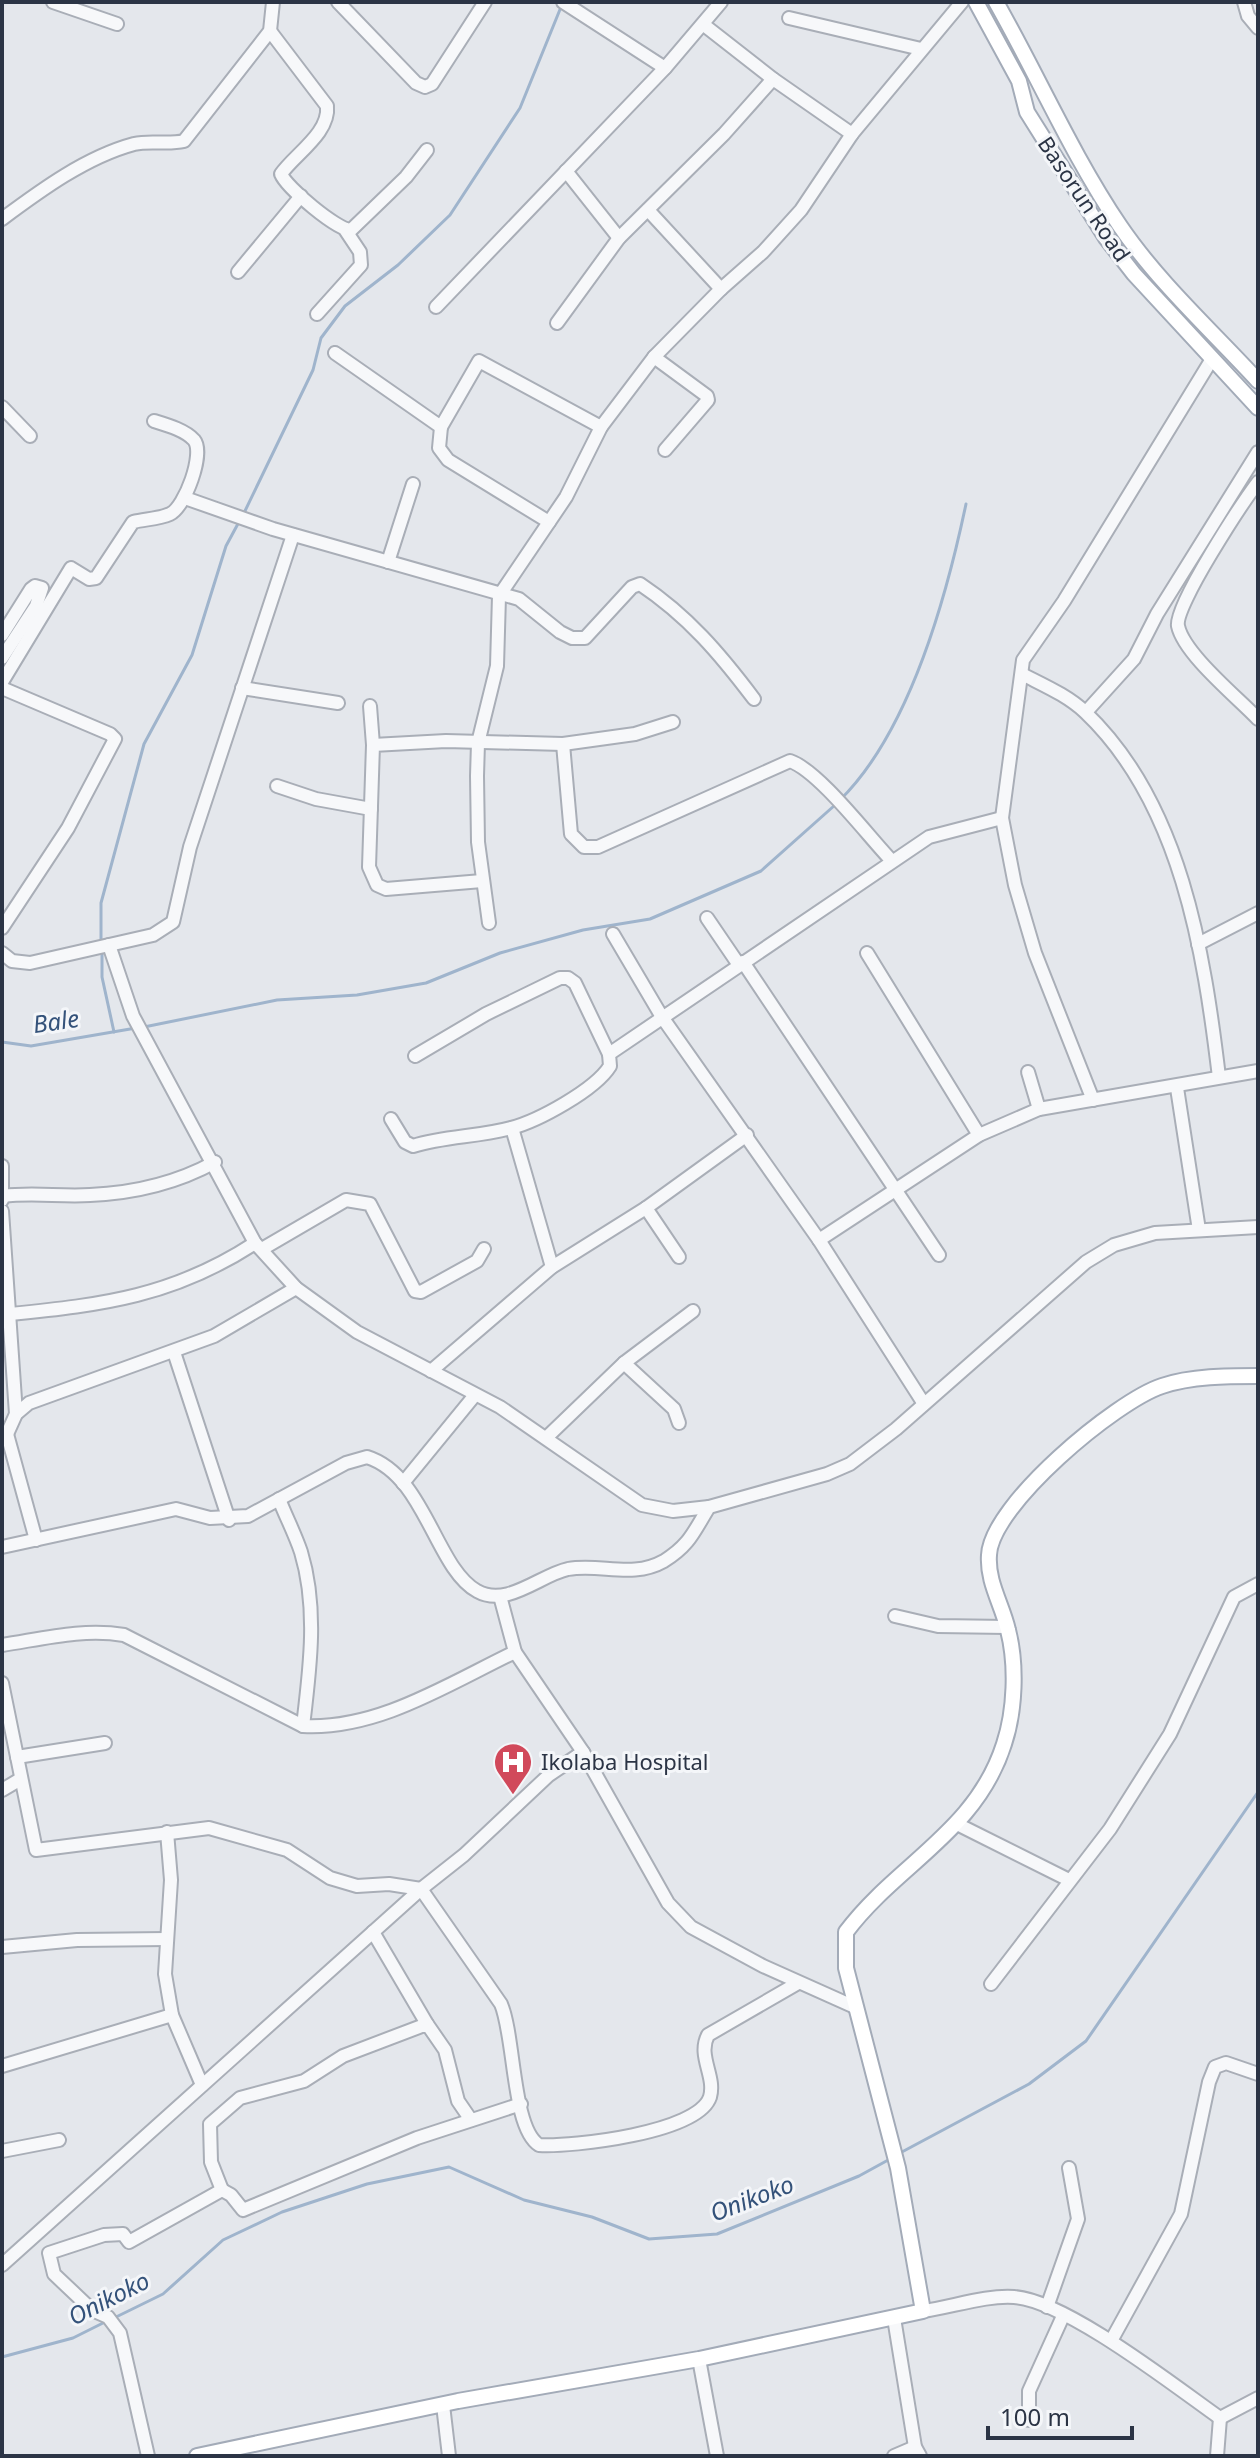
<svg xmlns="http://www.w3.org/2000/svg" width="1260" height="2458" font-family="'Noto Sans',sans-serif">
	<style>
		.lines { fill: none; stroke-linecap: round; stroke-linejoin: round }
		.stream { stroke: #9fb4cc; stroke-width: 3 }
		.minor-casing { stroke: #a9aeb7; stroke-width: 16 }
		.major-casing { stroke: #a3abb8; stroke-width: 18 }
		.minor { stroke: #f7f8fa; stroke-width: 12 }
		.major { stroke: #fff; stroke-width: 14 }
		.labels { text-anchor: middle; stroke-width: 6; stroke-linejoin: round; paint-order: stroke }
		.street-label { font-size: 22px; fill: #2b3445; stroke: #f4f6f9 }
		.poi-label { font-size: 22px; fill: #2b3445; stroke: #f4f6f9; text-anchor: start }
		.water-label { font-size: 24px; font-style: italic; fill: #34527a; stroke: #f4f6f9 }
	</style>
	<rect width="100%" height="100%" fill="#e4e7ec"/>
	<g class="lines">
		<g class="stream">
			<path d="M244 513 313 370 321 338 345 306 398 265 450 215 520 108 561 7"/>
			<path d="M840 800C910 731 946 599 966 504"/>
			<path d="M101 941V903L144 744 192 655 226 546 240 520"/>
			<path d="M102 949V977L114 1032"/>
			<path d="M144 1027 277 1000 357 995 426 983 500 953 583 930 650 919 761 871 835 805"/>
			<path d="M2 1042 31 1046 136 1028"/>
			<path d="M900 2153 1029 2084 1086 2041 1258 1792"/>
			<path d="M114 2318 163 2294 223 2240 282 2212 367 2184 449 2167 524 2200 592 2217 649 2239 717 2234 859 2176 890 2159"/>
			<path d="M2 2357 73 2338 107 2321"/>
		</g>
		<defs>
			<g id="minor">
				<path d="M53 2 117 24"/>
				<path d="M338 2 416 83 425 87 432 84 485 2"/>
				<path d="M563 2 665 68"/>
				<path d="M1244 2 1248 16 1258 28"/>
				<path d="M789 18 921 49"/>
				<path d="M704 25 773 79 852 134"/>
				<path d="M270 31 327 106C330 133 295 154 281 174 287 188 337 230 351 230L406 177 427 150"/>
				<path d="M566 171 619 238"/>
				<path d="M648 210 721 289"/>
				<path d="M2 219C41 190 86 157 134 144 151 140 167 145 184 141L270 31 273 2"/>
				<path d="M238 272 301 196"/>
				<path d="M436 307 665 68 721 2"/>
				<path d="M317 314 361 265 360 252 346 231"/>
				<path d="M557 323 619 238 724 134 773 79"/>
				<path d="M335 353 441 427 439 448 448 460 549 522"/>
				<path d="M654 357 707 396 708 400 665 450"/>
				<path d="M2 407 30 436"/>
				<path d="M441 427 479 361 601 427"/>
				<path d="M1258 482C1243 502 1174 606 1178 626 1184 654 1237 697 1258 719"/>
				<path d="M185 498 273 529 519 599 560 632 572 638H585L632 587 640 584C688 616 720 654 754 699"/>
				<path d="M388 562 413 484"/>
				<path d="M2 635 31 589 35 586 42 588 36 606 2 658"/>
				<path d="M1022 674C1043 685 1067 695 1085 712 1181 803 1204 952 1219 1077"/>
				<path d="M2 682 71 568 89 579 96 578 133 522C145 519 159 519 170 514 185 507 205 453 194 440 185 430 167 425 154 421"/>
				<path d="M2 688 110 734 115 739 68 828 2 928"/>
				<path d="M242 688 338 703"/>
				<path d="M370 706 373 745"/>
				<path d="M1086 712 1134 659 1157 614 1258 452"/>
				<path d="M563 744 571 834 584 847H598L790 761C819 771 868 836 891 860"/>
				<path d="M277 786 316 799 371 809"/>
				<path d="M482 881 386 889 377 885 369 867 373 745 446 741 563 744 635 734 673 722"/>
				<path d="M707 918 739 965"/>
				<path d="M489 923 478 842 477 776 478 743 497 666 499 596 566 497 601 427 654 357 721 289 763 252 801 210 852 134 962 2"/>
				<path d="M613 934 662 1017 819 1240 924 1404"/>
				<path d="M1198 944 1258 913"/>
				<path d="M109 945 133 1016 255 1243 296 1288 357 1332 500 1407 642 1505 673 1511 709 1507"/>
				<path d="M2 953 12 961 30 963 153 935 173 922 190 847 293 535"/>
				<path d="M867 953 979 1135"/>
				<path d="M743 962 939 1255"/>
				<path d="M415 1056 486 1014 560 978H568L575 983 609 1054"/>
				<path d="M1028 1072 1039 1109"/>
				<path d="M1177 1088 1199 1230"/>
				<path d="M1093 1100 1035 953 1015 885 1002 818 1023 660 1064 601 1212 359"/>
				<path d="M391 1119 405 1142 413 1146C445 1136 478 1137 511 1128 538 1121 595 1090 610 1066L609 1054 929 837 1002 818"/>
				<path d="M512 1128 552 1267"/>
				<path d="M2 1166V1200"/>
				<path d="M3 1196C33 1192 61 1197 90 1195 135 1193 175 1184 215 1162"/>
				<path d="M646 1208 679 1257"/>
				<path d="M2 1211 16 1414"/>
				<path d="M819 1240 979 1135 1039 1109 1258 1071"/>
				<path d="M262 1249 346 1200 370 1204 415 1291 421 1292 477 1261 484 1249"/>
				<path d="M10 1314C103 1305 174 1296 255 1243"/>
				<path d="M174 1352 229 1520"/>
				<path d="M624 1363 674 1409 679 1423"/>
				<path d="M431 1371 552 1267 646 1208 747 1135"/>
				<path d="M7 1434 36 1540"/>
				<path d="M2 1435 7 1434 16 1414 29 1403 214 1336 296 1288"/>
				<path d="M546 1438 624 1363 693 1311"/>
				<path d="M403 1483 475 1395"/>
				<path d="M279 1499C286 1517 295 1534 301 1552 318 1608 310 1668 303 1726"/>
				<path d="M2 1547 176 1509 210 1518 248 1516 346 1463 367 1457C425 1475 436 1569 477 1591 507 1608 540 1575 568 1569 601 1563 632 1579 664 1561 690 1545 694 1531 709 1507L827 1474 850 1464 896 1429 1086 1262 1114 1245 1155 1233 1258 1227"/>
				<path d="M500 1596 515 1652 583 1752 668 1903 691 1927 763 1966 857 2008"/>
				<path d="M895 1616 938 1626 1007 1627"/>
				<path d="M2 1645C42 1639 83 1628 124 1635L303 1726C378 1730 448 1684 515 1652"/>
				<path d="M2 1683 36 1850 209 1828 287 1850 330 1878 357 1886 389 1884 421 1889 501 2004C515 2037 512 2128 539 2145 572 2147 698 2133 710 2097 716 2076 697 2056 708 2035L798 1983"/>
				<path d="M17 1757 105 1743"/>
				<path d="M2 1790 19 1780"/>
				<path d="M959 1825 1069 1880"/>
				<path d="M167 1832 171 1880 165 1974 172 2015 202 2085"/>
				<path d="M373 1932 427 2024"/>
				<path d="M2 1947 77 1940 167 1939"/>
				<path d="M991 1984 1110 1829 1170 1734 1234 1597 1258 1584"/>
				<path d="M2 2066 172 2015"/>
				<path d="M2 2151 59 2140"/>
				<path d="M222 2190 211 2162 210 2124 240 2098 304 2081 343 2056 427 2024 445 2050 458 2101 471 2120"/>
				<path d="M2 2265 421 1889 464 1855 549 1775 583 1752"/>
				<path d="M1047 2307 1078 2219 1069 2168"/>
				<path d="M923 2311C952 2307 986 2295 1014 2297 1065 2300 1176 2387 1220 2418"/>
				<path d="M894 2318 915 2447 920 2456"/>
				<path d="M1111 2341 1181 2214 1209 2082 1215 2067 1226 2063 1258 2074"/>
				<path d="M699 2359 717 2456"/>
				<path d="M443 2405 449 2456"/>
				<path d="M1220 2418 1258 2398"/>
				<path d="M1029 2420V2391L1063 2316"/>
				<path d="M148 2456 120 2333 108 2317 92 2310 54 2274 49 2253 104 2235 123 2234 129 2242 222 2190 231 2195 243 2210 417 2138 521 2104"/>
				<path d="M894 2456 915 2447"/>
				<path d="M1217 2456 1220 2418"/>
			</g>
			<g id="major">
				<path d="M976 2 1019 81 1027 112 1106 238 1134 274 1258 408"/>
				<path d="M996 2C1038 76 1072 155 1120 226 1158 282 1212 331 1258 381"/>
				<path d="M197 2456 458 2401 699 2359 923 2311 898 2168 846 1968V1932C897 1864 976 1832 1004 1744 1015 1711 1017 1665 1008 1630 1002 1604 987 1582 989 1555 991 1505 1116 1401 1162 1386 1191 1376 1228 1376 1258 1376"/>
			</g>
		</defs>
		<use href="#minor" class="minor-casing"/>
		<use href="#major" class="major-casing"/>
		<use href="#minor" class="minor"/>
		<use href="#major" class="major"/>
	</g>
	<defs>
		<symbol id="hospital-pin" viewBox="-11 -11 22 30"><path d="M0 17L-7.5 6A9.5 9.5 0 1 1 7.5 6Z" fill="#d1495b" stroke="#f4f6f9"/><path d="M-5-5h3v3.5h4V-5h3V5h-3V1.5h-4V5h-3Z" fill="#fff"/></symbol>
	</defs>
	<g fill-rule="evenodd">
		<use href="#hospital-pin" x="491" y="1740" width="44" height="60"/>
	</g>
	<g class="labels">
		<g class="street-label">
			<text transform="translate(1084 199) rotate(56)" y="8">Basorun Road</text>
		</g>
		<g class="poi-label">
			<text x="541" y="1770">Ikolaba Hospital</text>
		</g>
		<g class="water-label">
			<text transform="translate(56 1022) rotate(-8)" y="8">Bale</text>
			<text transform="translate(752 2199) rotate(-21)" y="8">Onikoko</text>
			<text transform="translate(109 2299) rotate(-27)" y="8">Onikoko</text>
		</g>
	</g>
	<rect width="1260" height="2458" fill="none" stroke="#2b3445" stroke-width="8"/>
	<path d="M988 2426v12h144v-12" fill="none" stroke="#2b3445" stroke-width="4"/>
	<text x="1000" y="2426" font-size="24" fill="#2b3445" stroke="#f4f6f9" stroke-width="6" paint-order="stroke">100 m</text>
</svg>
